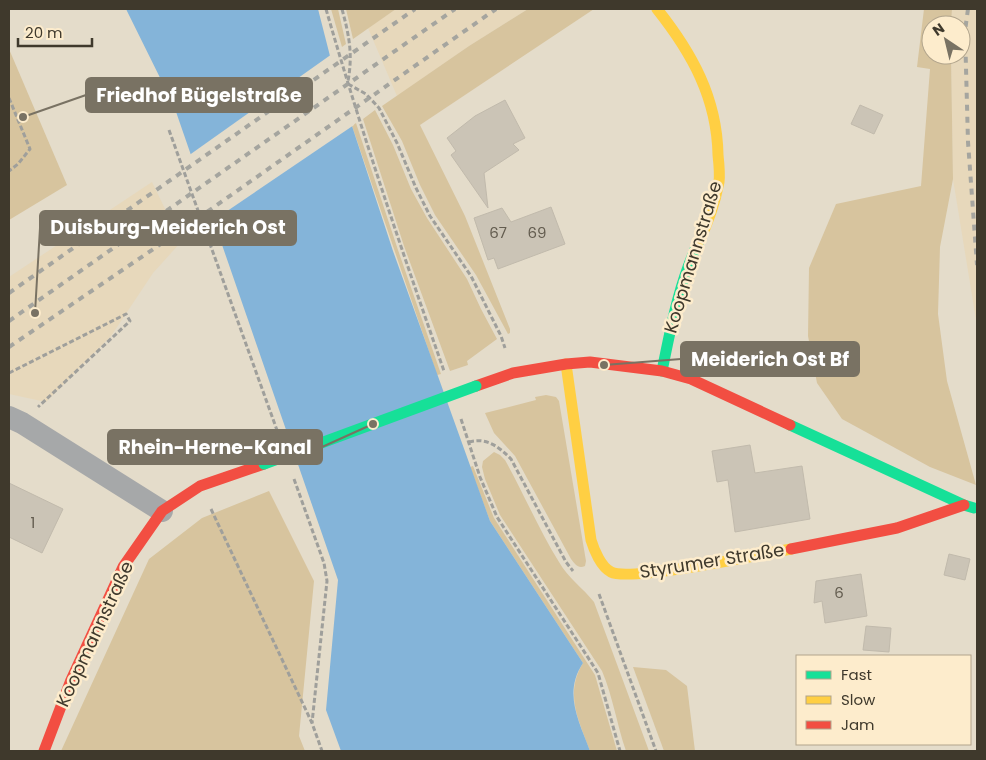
<svg xmlns="http://www.w3.org/2000/svg" width="986" height="760" font-family="Poppins,sans-serif">
	<style>
		.built { fill: #e7d8bb }
		.green { fill: #d7c49e }
		.water { fill: #84b4d9 }
		.pier { fill: #e4dcca }
		.building { fill: #cbc4b6; stroke: #c1baac }
		.lines { fill: none; stroke-linecap: round; stroke-linejoin: round }
		.path { stroke: #9f9f9b; stroke-width: 3; stroke-dasharray: 5 2.5; stroke-linecap: butt }
		.street { stroke: #a6a8a9; stroke-width: 22 }
		.fast { stroke: #16e098; stroke-width: 11 }
		.slow { stroke: #ffcf43; stroke-width: 11 }
		.jam { stroke: #f24e42; stroke-width: 11 }
		.rail { stroke: #a5a59f; stroke-width: 4; stroke-dasharray: 6 6; stroke-linecap: butt }
		.fast-bridge { stroke: #16e098; stroke-width: 11 }
		.labels { text-anchor: middle; stroke-width: 5; stroke-linejoin: round; paint-order: stroke }
		.number-label { font-size: 15px; fill: #635c4f }
		.street-label { font-size: 18px; fill: #3f392c; stroke: #fdeccc }
		.leader { fill: none; stroke: #797263; stroke-width: 2 }
		.callout-dot { fill: #797263; stroke: #fdeccc; stroke-width: 2 }
		.callout { fill: #797263; stroke: #797263; stroke-width: 2 }
		.callout-label { font-size: 19px; text-anchor: middle; font-weight: bold; fill: #fff }
	</style>
	<rect width="100%" height="100%" fill="#e4dcca"/>
	<g class="built">
		<path d="M396 9H528L469 46 397 96 368 28Z"/>
		<path d="M952 9H977V326L953 179 951 55H961V25H951Z"/>
		<path d="M152 182 181 242 153 273 111 336 46 402 9 394V277Z"/>
	</g>
	<g class="green">
		<path d="M331 9H338L346 44 342 47Z"/>
		<path d="M346 9H396L353 39Z"/>
		<path d="M528 9H594L420 125 465 216 510 329V333L508 334 476 275 435 215 420 185 402 141 382 106 469 46Z"/>
		<path d="M924 9H952L951 25H931V55H951L953 179 940 247 938 314 947 381 976 485 930 467 842 419 817 383 808 336 809 268 836 204 921 186 930 69 917 67Z"/>
		<path d="M9 49 67 185 9 220Z"/>
		<path d="M375 110 393 145 411 189 427 218 467 279 481 309 497 339 467 361 468 365 450 371 404 246 363 119Z"/>
		<path d="M356 123 398 250 441 374 437 375 352 126Z"/>
		<path d="M546 395 556 397 559 401 586 561 585 566C578 569 575 564 571 559L515 456 494 433 485 413 536 400 535 397Z"/>
		<path d="M494 452 500 455 505 460C524 494 539 530 559 562 568 578 583 588 594 602L649 751H626C617 725 613 697 602 671L500 515 485 479 482 467 483 461Z"/>
		<path d="M473 466 494 518 595 675 617 751H590C579 721 564 694 583 663L490 521 470 467Z"/>
		<path d="M269 491 314 581 299 736 305 751H61L149 559 202 518Z"/>
		<path d="M633 667 666 670 687 686 695 751H664Z"/>
	</g>
	<path class="water" d="M126 9H318L330 56 352 126 393 251 490 521 583 663C563 693 579 721 590 751H341L326 710 338 580 174 106Z"/>
	<path class="pier" d="M332 54 354 125 211 222 188 156Z"/>
	<g class="building">
		<path d="M505 100 525 138 513 144 519 150 484 173 488 208 451 155 456 151 447 138 475 116Z"/>
		<path d="M860 105 883 115 874 134 851 124Z"/>
		<path d="M551 207 565 244 498 269 494 258 488 260 474 218 502 208 511 222Z"/>
		<path d="M750 445 755 473 802 466 810 519 735 532 728 480 717 482 712 451Z"/>
		<path d="M9 483 63 509 42 553 9 537Z"/>
		<path d="M949 554 970 559 965 580 944 575Z"/>
		<path d="M861 574 867 616 825 623 822 601 814 603 816 581Z"/>
		<path d="M866 626 891 628 889 652 863 650Z"/>
	</g>
	<g class="lines">
		<g class="path">
			<path d="M326 9C361 131 402 251 444 371"/>
			<path d="M342 9C349 35 353 54 348 81"/>
			<path d="M348 84 366 94 379 108 397 143 416 188 430 216 471 276 501 336 505 348"/>
			<path d="M9 98 30 149 18 164 9 171"/>
			<path d="M169 130 278 433"/>
			<path d="M9 373 126 314 130 321 38 407"/>
			<path d="M461 419 480 477 497 517 598 673 620 751"/>
			<path d="M469 442C487 437 499 447 511 459L566 562 573 571"/>
			<path d="M294 479 324 563 327 581 312 723"/>
			<path d="M211 509 312 723 322 751"/>
			<path d="M599 594 656 751"/>
		</g>
		<path class="street" d="M9 417 22 423 162 511"/>
		<g class="fast">
			<path d="M662 371C671 327 679 282 699 241"/>
			<path d="M790 425 964 505 974 508"/>
		</g>
		<g class="slow">
			<path d="M657 9C692 53 717 98 718 155 719 164 720 174 719 182 715 203 708 223 699 241"/>
			<path d="M566 364 591 540C594 550 601 567 611 572 630 582 763 554 791 549"/>
		</g>
		<g class="jam">
			<path d="M476 386 513 373 566 364 590 362 662 371 691 379 790 425"/>
			<path d="M791 549 897 528 964 505"/>
			<path d="M44 751 71 680 123 567 162 511 200 486 264 464"/>
		</g>
		<g class="rail">
			<path d="M968 9 965 31 968 142 977 265"/>
			<path d="M9 293 415 9"/>
			<path d="M9 321 455 9"/>
			<path d="M9 347 177 233 496 9"/>
		</g>
		<path class="fast-bridge" d="M264 464 476 386"/>
	</g>
	<g class="labels">
		<g class="number-label">
			<text x="498" y="238">67</text>
			<text x="537" y="238">69</text>
			<text x="33" y="528">1</text>
			<text x="839" y="598">6</text>
		</g>
		<g class="street-label">
			<text transform="translate(693 257) rotate(-73)" y="6">Koopmannstraße</text>
			<text transform="translate(712 561) rotate(-9)" y="6">Styrumer Straße</text>
			<text transform="translate(95 634) rotate(-65)" y="6">Koopmannstraße</text>
		</g>
	</g>
	<path class="leader" d="M23 117L86 95M35 313L40 228M604 365L681 359M373 424L322 447"/>
	<g class="callout-dot">
		<circle cx="23" cy="117" r="5"/>
		<circle cx="35" cy="313" r="5"/>
		<circle cx="604" cy="365" r="5"/>
		<circle cx="373" cy="424" r="5"/>
	</g>
	<g class="callout">
		<rect x="86" y="78" width="226" height="34" rx="5"/>
		<rect x="40" y="211" width="256" height="34" rx="5"/>
		<rect x="681" y="342" width="178" height="34" rx="5"/>
		<rect x="108" y="430" width="214" height="34" rx="5"/>
	</g>
	<g class="callout-label">
		<text x="199" y="102">Friedhof Bügelstraße</text>
		<text x="168" y="234">Duisburg-Meiderich Ost</text>
		<text x="770" y="366">Meiderich Ost Bf</text>
		<text x="215" y="454">Rhein-Herne-Kanal</text>
	</g>
	<rect width="986" height="760" fill="none" stroke="#3f392c" stroke-width="20"/>
	<rect x="796" y="655" width="175" height="90" fill="#fdeccc" stroke="#b1a48c"/>
	<rect x="806" y="671" width="25" height="8" fill="#16e098" stroke="#b1a48c"/>
	<text x="841" y="680" font-size="15" fill="#3f392c">Fast</text>
	<rect x="806" y="696" width="25" height="8" fill="#ffcf43" stroke="#b1a48c"/>
	<text x="841" y="705" font-size="15" fill="#3f392c">Slow</text>
	<rect x="806" y="721" width="25" height="8" fill="#f24e42" stroke="#b1a48c"/>
	<text x="841" y="730" font-size="15" fill="#3f392c">Jam</text>
	<g transform="translate(946 40) rotate(325)"><circle r="24" fill="#fdeccc" stroke="#b1a48c"/>
	<path d="M0-4L9 19L0 12L-9 19Z" fill="#797263"/>
	<text y="-8" font-size="14" font-weight="bold" text-anchor="middle" fill="#3f392c">N</text>
	</g>
	<path d="M18 38v8h74v-8" fill="none" stroke="#3f392c" stroke-width="2.5"/>
	<text x="25" y="38" font-size="15" fill="#3f392c" stroke="#fdeccc" stroke-width="4" paint-order="stroke">20 m</text>
</svg>
